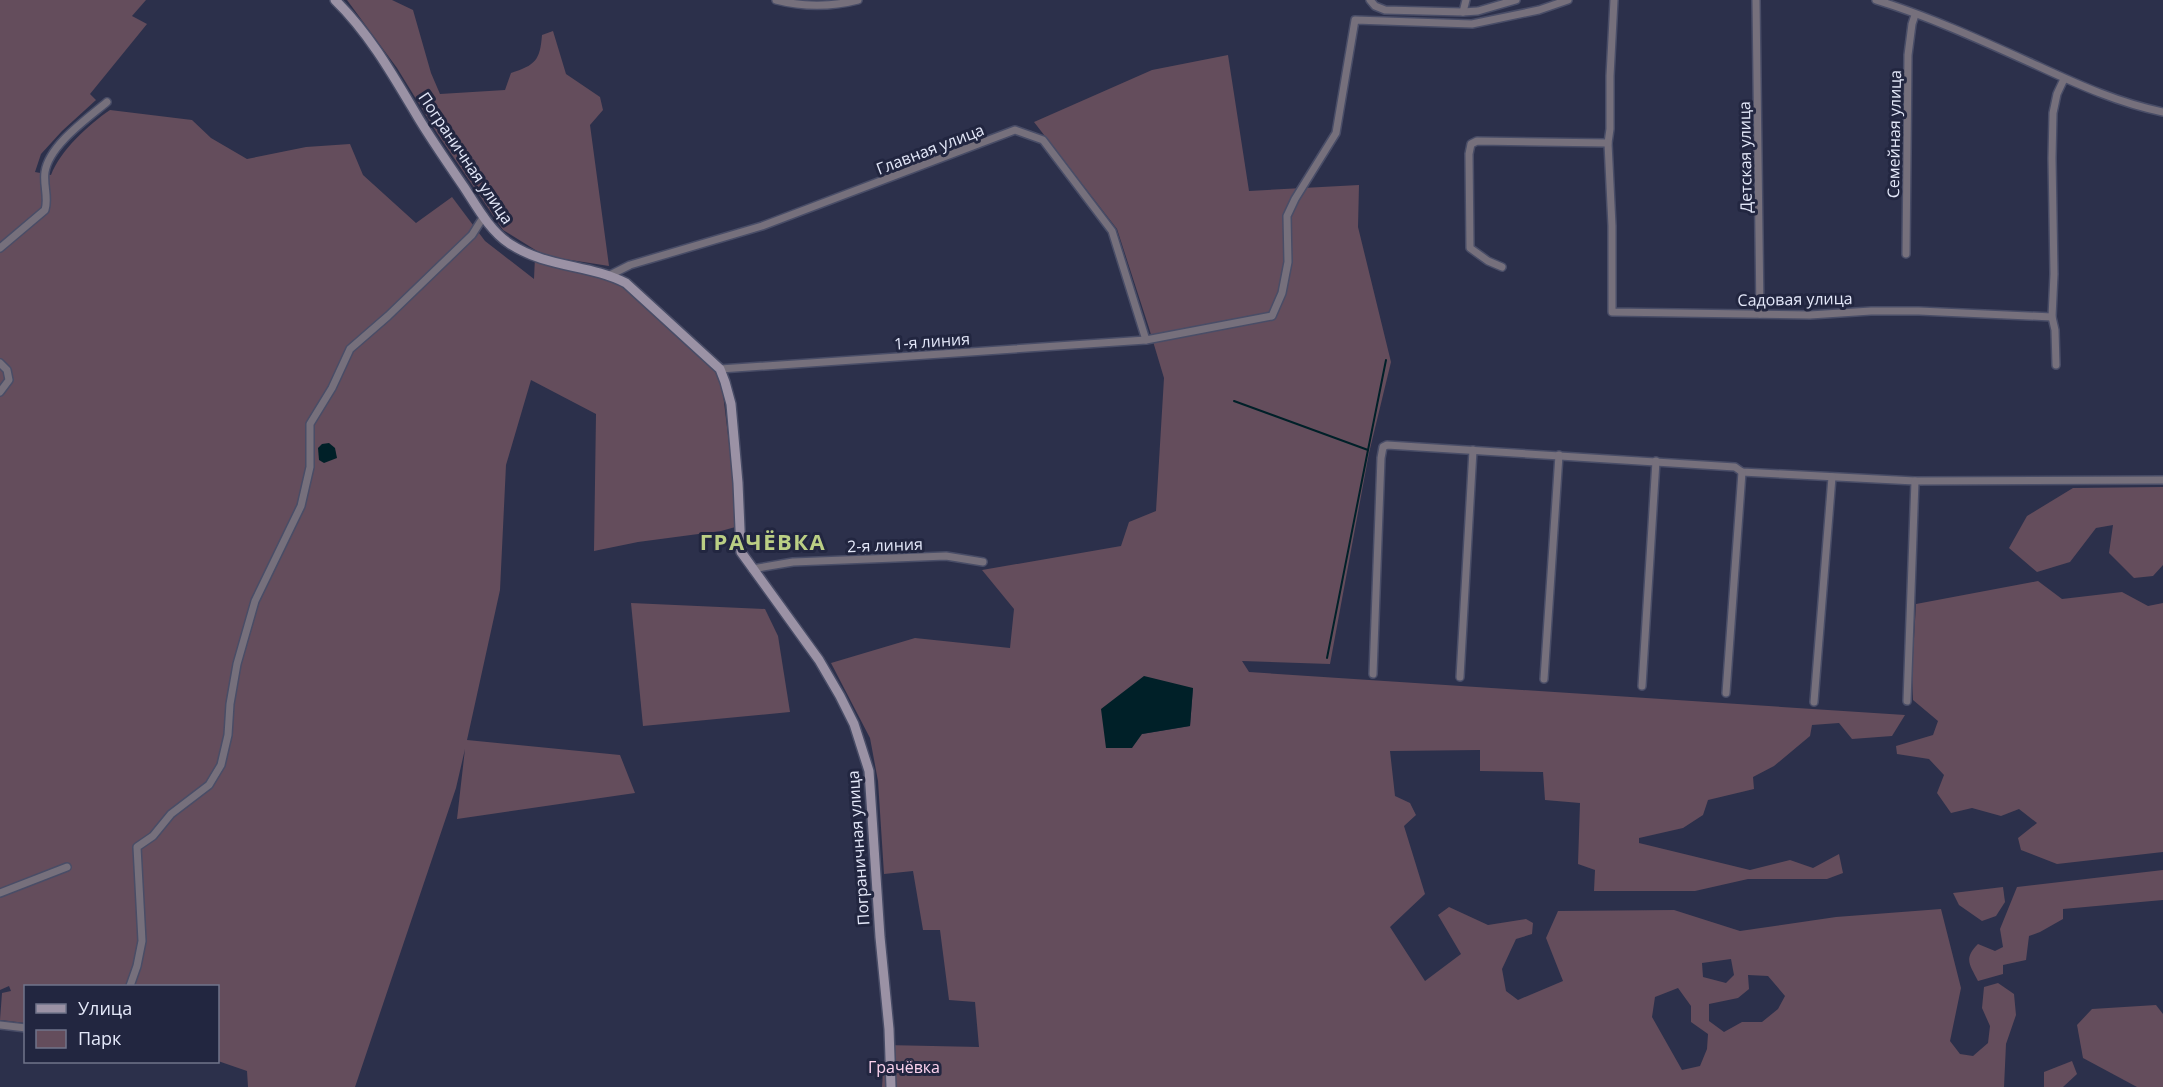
<svg xmlns="http://www.w3.org/2000/svg" width="2163" height="1087" font-family="'Open Sans',sans-serif">
	<style>
		.green { fill: #644d5c; fill-rule: evenodd }
		.water { fill: #002028 }
		.lines { fill: none; stroke-linecap: round; stroke-linejoin: round }
		.stream { stroke: #002028; stroke-width: 2 }
		.street-casing { stroke: #494d67; stroke-width: 10 }
		.secondary-casing { stroke: #494d67; stroke-width: 12 }
		.street { stroke: #76707c; stroke-width: 7 }
		.secondary { stroke: #9b92a5; stroke-width: 9 }
		.labels { text-anchor: middle; stroke-width: 6; stroke-linejoin: round; paint-order: stroke }
		.street-label { font-size: 16px; fill: #e4e8f9; stroke: #222640 }
		.park-label { font-size: 16px; fill: #fdd4ef; stroke: #222640 }
		.district-label { font-size: 22px; font-weight: bold; letter-spacing: 1.5px; fill: #bbcf84; stroke: #222640 }
	</style>
	<rect width="100%" height="100%" fill="#2c304b"/>
	<g class="green">
		<path d="M0 0H146L132 16 147 24 90 94 96 100 62 131 41 154 35 172 51 175C60 151 89 124 110 110L192 120 211 138 247 159 306 147 350 144 363 175 416 223 452 197 485 241 534 279 535 257 610 275 720 369 739 526 721 531 638 542 594 551 596 414 531 380 506 465 500 590 467 740 620 755 635 793 457 819 465 749 456 788 355 1087H248L247 1071 218 1061V986H26L25 1023 0 1020 2 993 11 991 9 986 0 990Z"/>
		<path d="M347 0H392L413 10 431 73 440 94 505 90 511 73C535 65 540 61 542 35L553 31 566 74 600 97 603 110 590 125 609 266 545 256 503 230 437 133 397 68Z"/>
		<path d="M1228 55 1249 191 1359 185 1358 227 1391 362 1369 453 1330 664 1242 661 1249 672 1905 715 1892 736 1852 739 1839 723 1812 725 1810 736 1774 766 1753 777 1754 789 1708 800 1703 815 1683 828 1639 838V843L1750 870 1790 860 1813 868 1839 854 1843 873 1827 879H1748L1695 891H1594L1595 870 1578 864 1580 803 1545 800 1543 772 1480 771V750L1390 751 1395 796 1410 803 1416 815 1404 826 1425 894 1390 927 1425 981 1461 954 1438 915 1449 907 1488 925 1526 919 1533 923 1532 934 1516 939 1502 969 1506 991 1518 1000 1563 981 1546 938 1558 911 1674 910 1740 931 1836 917 1941 909 1961 988 1950 1041 1960 1054 1973 1056 1988 1043 1990 1026 1982 1008 1984 987 1998 983 2014 994 2016 1015 2006 1044 2004 1087H882L885 1045 979 1047 975 1002 949 1000 940 930H923L913 871 884 874 878 781 870 738 831 663 915 638 1010 648 1014 609 982 570 1121 546 1129 522 1156 511 1164 378 1149 328 1117 229 1034 122 1152 70ZM1193 688 1190 726 1142 734ZM1731 959 1734 975 1726 983 1703 977 1702 963ZM1748 975 1768 976 1785 996 1778 1009 1762 1022H1742L1724 1032 1709 1021V1004L1738 998 1749 989ZM1678 988 1691 1006V1022L1708 1034 1707 1049 1700 1066 1682 1070 1652 1017 1655 997Z"/>
		<path d="M2163 487V565L2153 576 2134 578 2109 553 2113 525 2096 528 2070 562 2037 572 2009 548 2027 516 2073 488Z"/>
		<path d="M2038 581 2062 599 2122 592 2148 606 2163 603V852L2057 864 2021 850 2018 838 2037 823 2019 809 2001 816 1972 808 1951 813 1937 793 1944 775 1929 759 1897 754 1896 746 1933 735 1938 721 1913 700 1912 673 1916 604Z"/>
		<path d="M631 603 765 609 778 636 790 712 643 726Z"/>
		<path d="M2163 870V900L2063 909V919L2040 932 2029 936 2026 960 2003 965V974L1978 981C1970 965 1963 959 1978 944L1995 951 2003 947 2000 929 2017 887Z"/>
		<path d="M2003 887 2005 902 1996 916 1982 921 1959 905 1953 893Z"/>
		<path d="M2156 1005 2163 1014V1087H2137L2083 1058 2077 1025 2092 1009Z"/>
		<path d="M2072 1061 2077 1074 2063 1087H2044V1072Z"/>
	</g>
	<g class="water">
		<path d="M329 443 335 448 337 458 324 463 319 460 318 448 322 444Z"/>
		<path d="M1144 676 1193 688 1190 726 1142 734 1132 748H1106L1101 709Z"/>
	</g>
	<g class="lines">
		<g class="stream">
			<path d="M1234 401 1368 450 1327 658"/>
			<path d="M1368 450 1386 360"/>
		</g>
		<defs>
			<g id="street">
				<path d="M776 0C803 7 831 7 858 0"/>
				<path d="M1370 0 1375 6 1385 10 1463 12 1478 11 1516 0"/>
				<path d="M1614 0 1610 76V129L1608 143 1612 226V312L1810 315 1871 311H1919L2052 317"/>
				<path d="M1756 0 1760 314"/>
				<path d="M1876 0C1931 17 1985 42 2038 66 2079 85 2119 103 2163 112"/>
				<path d="M1463 12 1466 0"/>
				<path d="M0 248 45 210C49 198 43 185 45 172 49 145 88 118 107 102"/>
				<path d="M1906 254 1908 55 1912 24 1915 15"/>
				<path d="M1502 267 1488 261 1470 248 1469 154 1471 144 1477 141 1608 143"/>
				<path d="M610 275 630 265 762 226 1015 130 1043 140 1112 231 1146 340"/>
				<path d="M0 363 7 370 9 380 0 392"/>
				<path d="M2056 365 2055 330 2052 317 2054 274 2052 158 2053 113 2057 94 2064 79"/>
				<path d="M720 369 1146 340 1272 316 1282 293 1288 262 1287 216 1295 199 1336 133 1355 20 1472 24 1539 10 1568 0"/>
				<path d="M752 569 793 562 946 556 983 562"/>
				<path d="M1373 674 1381 458 1383 447 1387 445 1735 467 1742 472 1915 481 2163 480"/>
				<path d="M1460 677 1473 450"/>
				<path d="M1544 679 1559 455"/>
				<path d="M1642 686 1656 461"/>
				<path d="M1726 693 1742 472"/>
				<path d="M1907 701 1915 481"/>
				<path d="M1814 702 1832 477"/>
				<path d="M0 893 67 867"/>
				<path d="M130 986 137 966 142 941 137 847 153 836 171 814 209 785 221 765 228 735 230 704 237 664 255 601 301 506 310 467V424L332 388 350 349 388 316 472 235 484 216"/>
				<path d="M0 1025 26 1028"/>
			</g>
			<path id="secondary" d="M335 0C370 34 394 77 419 119 433 142 449 165 464 187 477 207 490 231 510 244 547 268 589 264 626 283L720 369 725 382 731 404 738 483 741 552 819 660 840 696 854 724 869 771 880 937 889 1029 891 1087"/>
		</defs>
		<use href="#street" class="street-casing"/>
		<use href="#secondary" class="secondary-casing"/>
		<use href="#street" class="street"/>
		<use href="#secondary" class="secondary"/>
	</g>
	<g class="labels">
		<g class="street-label">
			<text transform="translate(1894 134) rotate(-89)" y="6">Семейная улица</text>
			<text transform="translate(930 149) rotate(-21)" y="6">Главная улица</text>
			<text transform="translate(1745 157) rotate(-91)" y="6">Детская улица</text>
			<text transform="translate(466 158) rotate(56)" y="6">Пограничная улица</text>
			<text transform="translate(1795 299) rotate(-1)" y="6">Садовая улица</text>
			<text transform="translate(932 341) rotate(-4)" y="6">1-я линия</text>
			<text transform="translate(885 545) rotate(-2)" y="6">2-я линия</text>
			<text transform="translate(858 848) rotate(-94)" y="6">Пограничная улица</text>
		</g>
		<g class="park-label">
			<text x="904" y="1073">Грачёвка</text>
		</g>
		<g class="district-label">
			<text x="763" y="550">ГРАЧЁВКА</text>
		</g>
	</g>
	<rect x="24" y="985" width="195" height="78" fill="#222640" stroke="#70748a" stroke-width="1.5"/>
	<rect x="36" y="1004" width="30" height="9" fill="#9b92a5" stroke="#70748a" stroke-width="1.5"/>
	<text x="78" y="1015" font-size="18" fill="#e4e8f9">Улица</text>
	<rect x="36" y="1030" width="30" height="18" fill="#644d5c" stroke="#70748a" stroke-width="1.5"/>
	<text x="78" y="1045" font-size="18" fill="#e4e8f9">Парк</text>
</svg>
